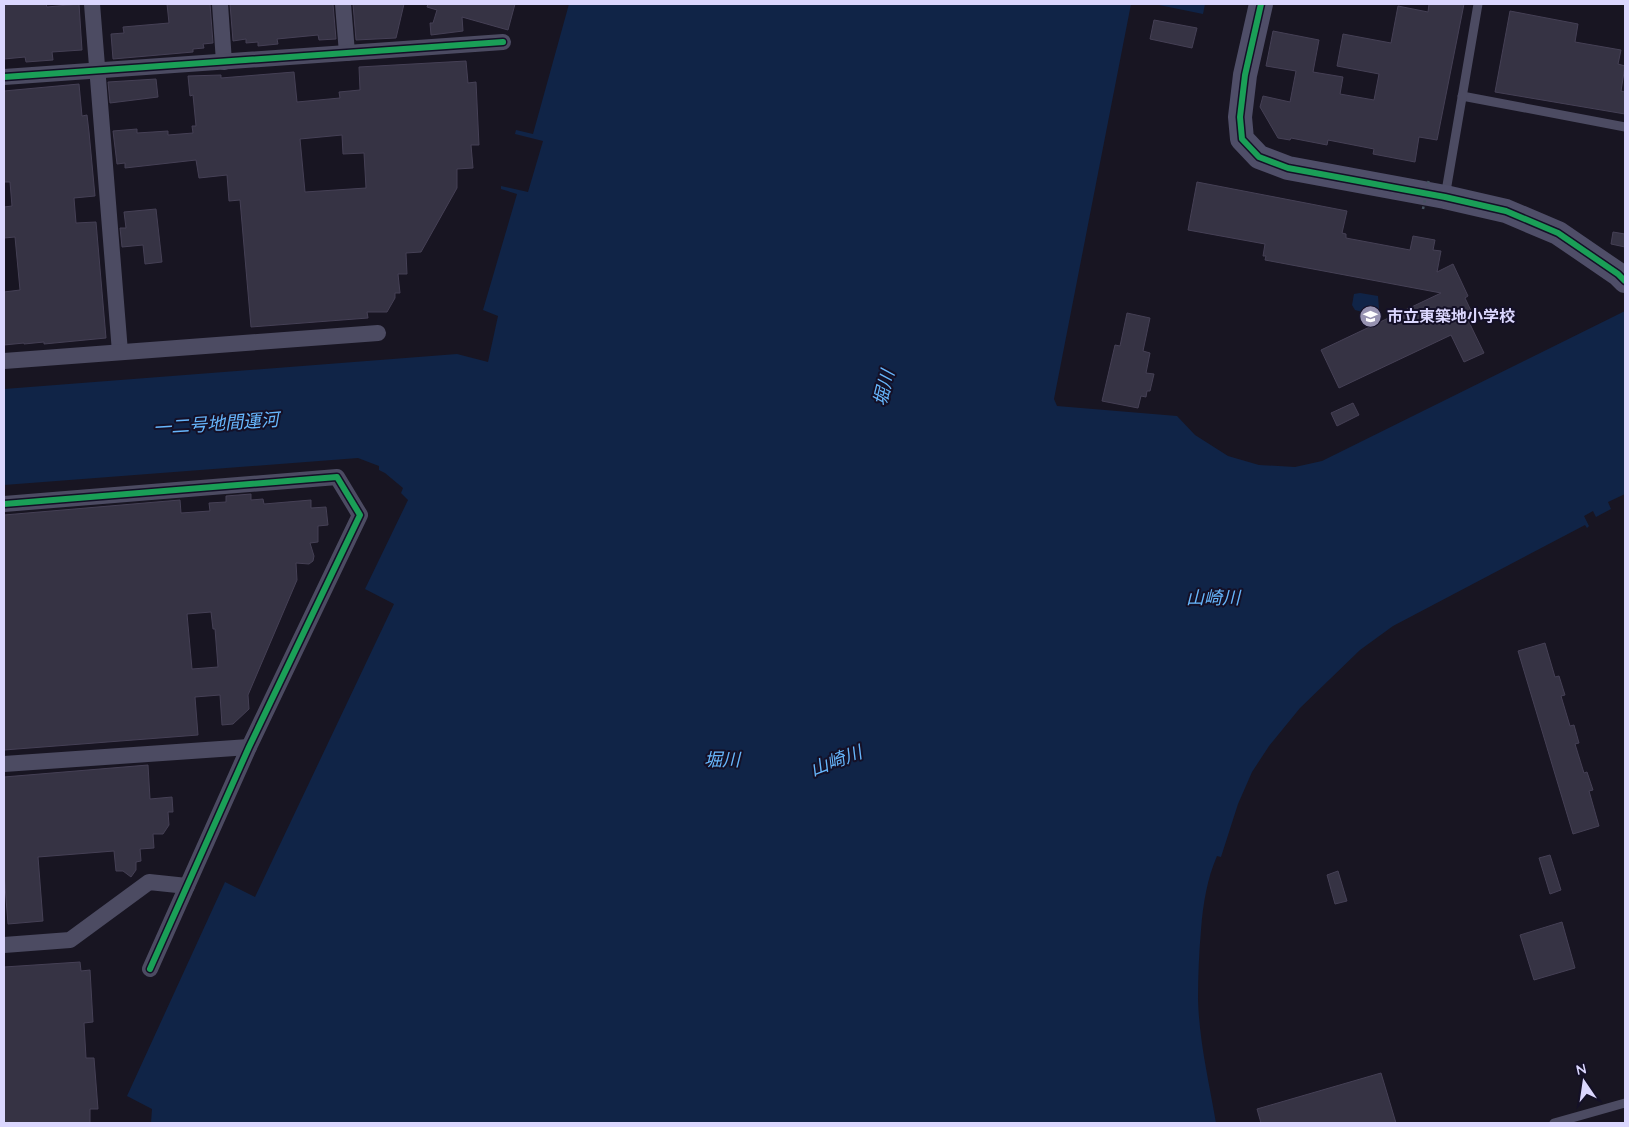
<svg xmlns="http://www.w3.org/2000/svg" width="1629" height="1127" font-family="Quicksand,'Noto Sans JP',sans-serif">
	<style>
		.water { fill: #102447 }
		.building { fill: #363344; stroke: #454055; fill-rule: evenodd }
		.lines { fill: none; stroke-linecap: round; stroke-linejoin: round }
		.lane { stroke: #4c4b62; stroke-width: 9 }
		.street { stroke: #4c4b62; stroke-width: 16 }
		.secondary { stroke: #4f4e68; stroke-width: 24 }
		.path-bridge { stroke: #465260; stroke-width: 2.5; stroke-dasharray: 2.5 4; stroke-linecap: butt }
		.cycleway-casing { stroke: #141027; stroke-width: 9 }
		.cycleway { stroke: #1a9f57; stroke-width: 6 }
		.labels { text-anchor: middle; stroke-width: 4; stroke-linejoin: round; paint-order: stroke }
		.poi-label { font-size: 16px; font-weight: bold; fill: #dbd7fe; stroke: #141027; text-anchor: start }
		.water-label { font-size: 18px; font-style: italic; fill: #67b6fc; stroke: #141027 }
	</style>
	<rect width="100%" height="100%" fill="#181522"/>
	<g class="water">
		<path d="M569 4H1131L1054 399 1057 406 1177 416 1195 435 1228 456 1259 465 1295 467 1322 461 1625 311V494L1608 502 1611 509 1596 517 1593 511 1584 516 1589 526 1587 528 1585 525 1393 626 1360 650 1300 708 1269 746 1252 772 1238 804 1221 857 1217 856C1207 879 1203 904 1201 930 1199 952 1198 976 1198 999 1199 1040 1209 1082 1216 1123H151L152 1109 127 1096 225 882 255 897 394 604 365 589 408 500 401 493 403 488 385 473 379 470V466L358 458 4 485V389L457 354 488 362 498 316 483 310 517 194 501 189V186L528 192 543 141 515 134 516 130 533 134Z"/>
		<path d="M1154 4H1205L1203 14Z"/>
		<path d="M1360 293 1378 296 1379 309 1370 314 1355 310 1352 305 1354 294Z"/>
	</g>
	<g class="building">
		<path d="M4 4H46L47 7 79 4 82 50 52 52 53 60 26 62 25 57 4 59Z"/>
		<path d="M167 4H210L213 43 203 44 204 48 193 49V52L113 59 111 34 124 33 123 27 169 23Z"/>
		<path d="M230 4H333L336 39 319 40 318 35 277 39 278 44 258 46V42L246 43V39L233 41Z"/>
		<path d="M353 4H404L396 38 356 40Z"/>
		<path d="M428 4H515L508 30 462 17 463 31 431 35 430 23H433L437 10 427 7Z"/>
		<path d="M1429 4H1464L1437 140 1419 137 1415 162 1373 154 1374 149 1328 140 1327 145 1291 138 1290 140 1278 138 1260 107 1263 96 1290 102 1296 71 1266 66 1273 31 1319 40 1313 72 1343 77 1340 94 1374 100 1379 74 1337 66 1343 34 1391 43 1398 6 1428 12Z"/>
		<path d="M1510 11 1578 24 1575 42 1621 50 1618 64 1625 66 1621 91 1625 92V114L1495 92Z"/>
		<path d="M1154 20 1197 28 1192 48 1150 39Z"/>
		<path d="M466 61 468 83 476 82 479 145H471L473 168 457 169V188L421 252 406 253 407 274H398L400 293H395V298L387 312H367L368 318 251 327 240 200 229 201 227 175 199 178 196 160 125 168V163L117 164 113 131 137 129V133L168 131V135L193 133 192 126H196L193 95 190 96 188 76 221 75V78L294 72 297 102 340 98 339 92 360 90 359 67ZM342 135 343 154 364 153 366 188 305 192 300 139Z"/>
		<path d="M156 79 158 97 110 103 108 82Z"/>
		<path d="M79 84 82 116 87 115 89 132 95 196 74 198 76 223 96 222 106 338 44 344V342L24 344V343L4 345V292L20 290 15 237 4 238V207L12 206 10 182H4V91Z"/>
		<path d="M1197 182 1347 211 1342 233 1346 234V238L1410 250 1413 236 1435 240 1433 250 1441 251 1437 272 1453 264 1468 296 1465 298 1475 319 1469 322 1484 353 1464 362 1451 335 1339 388 1321 350 1441 293 1265 260 1266 256H1263L1265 244 1188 230Z"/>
		<path d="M156 209 162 262 145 264 143 245 122 247 120 228H126L124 212Z"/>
		<path d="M1613 232 1625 234V247L1611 244Z"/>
		<path d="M1127 313 1150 318 1143 351 1150 353 1146 373 1154 374 1150 391H1147L1146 397 1141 396 1138 408 1102 401 1115 345 1120 346Z"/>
		<path d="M1353 403 1359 415 1337 426 1331 413Z"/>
		<path d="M251 494V500L263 499 264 504 311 500V508L326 507 328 525 318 526V542L310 543 314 556 313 561 309 564 296 563 297 580 248 695 249 709 233 724 222 725 220 695 195 697 198 735 4 750V515L180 500 181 513 210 511 209 503 226 502V496ZM211 612 213 629H215L218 667 192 669 187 614Z"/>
		<path d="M1545 643 1555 677 1559 676 1565 695 1561 696 1570 726 1574 725 1579 743 1575 744 1584 773 1587 772 1593 790 1589 791 1599 826 1573 834 1518 651Z"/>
		<path d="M148 765 150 799 172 797 173 812H168L169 825 163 834H153L154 848 140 849 141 861 136 862V870L131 877 123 871H116L114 851 38 857 43 921 8 924 4 873V777Z"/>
		<path d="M1550 855 1561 890 1550 894 1539 858Z"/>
		<path d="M1338 871 1347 901 1335 904 1327 875Z"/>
		<path d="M1562 922 1575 968 1534 980 1520 935Z"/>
		<path d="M80 962 81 971 90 970 93 1022 84 1023 86 1058H94L98 1109H90V1123H4V967Z"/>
		<path d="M1381 1073 1396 1123H1261L1257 1109Z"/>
	</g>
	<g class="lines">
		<g class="lane">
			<path d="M1462 96 1625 127"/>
			<path d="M1445 197 1478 4"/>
			<path d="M1554 1123 1625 1103"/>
		</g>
		<g class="street">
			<path d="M92 4 120 352"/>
			<path d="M220 4 224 62"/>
			<path d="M343 4 347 53"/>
			<path d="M4 77 503 42"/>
			<path d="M4 361 378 333"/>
			<path d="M4 504 337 477 360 515 249 747 150 969"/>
			<path d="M4 764 249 747"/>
			<path d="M4 945 70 940 149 882 187 886"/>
		</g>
		<path class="secondary" d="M1261 4 1245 75 1240 117 1242 139 1259 157 1288 168 1445 197 1506 211 1558 233 1618 274 1625 281"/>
		<path class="path-bridge" d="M1423 209 1429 179"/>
		<defs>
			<g id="cycleway">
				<path d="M1261 4 1245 75 1240 117 1242 139 1259 157 1288 168 1445 197 1506 211 1558 233 1618 274 1625 281"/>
				<path d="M4 77 503 42"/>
				<path d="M4 504 337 477 360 515 249 747 150 969"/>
			</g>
		</defs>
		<use href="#cycleway" class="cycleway-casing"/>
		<use href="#cycleway" class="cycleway"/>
	</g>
	<defs>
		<symbol id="school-disc" viewBox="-11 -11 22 22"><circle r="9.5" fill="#9793b1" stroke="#141027"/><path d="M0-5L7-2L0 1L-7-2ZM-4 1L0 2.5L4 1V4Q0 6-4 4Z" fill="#fff"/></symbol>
	</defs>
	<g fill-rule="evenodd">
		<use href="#school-disc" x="1358" y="304" width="25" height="25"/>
	</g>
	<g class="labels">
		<g class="poi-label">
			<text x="1387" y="322">市立東築地小学校</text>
		</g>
		<g class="water-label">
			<text transform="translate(884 388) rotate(-76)" y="6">堀川</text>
			<text transform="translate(216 424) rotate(-4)" y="6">一二号地間運河</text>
			<text x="1213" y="604">山崎川</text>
			<text x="722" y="766">堀川</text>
			<text transform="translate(836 761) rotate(-21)" y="6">山崎川</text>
		</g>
	</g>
	<rect width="1629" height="1127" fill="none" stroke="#dbd7fe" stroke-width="10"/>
	<g transform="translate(1584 1082) rotate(347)" stroke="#141027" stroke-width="4" paint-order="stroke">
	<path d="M0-4L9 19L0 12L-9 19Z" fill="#dbd7fe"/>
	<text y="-8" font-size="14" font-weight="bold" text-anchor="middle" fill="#dbd7fe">N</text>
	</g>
</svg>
